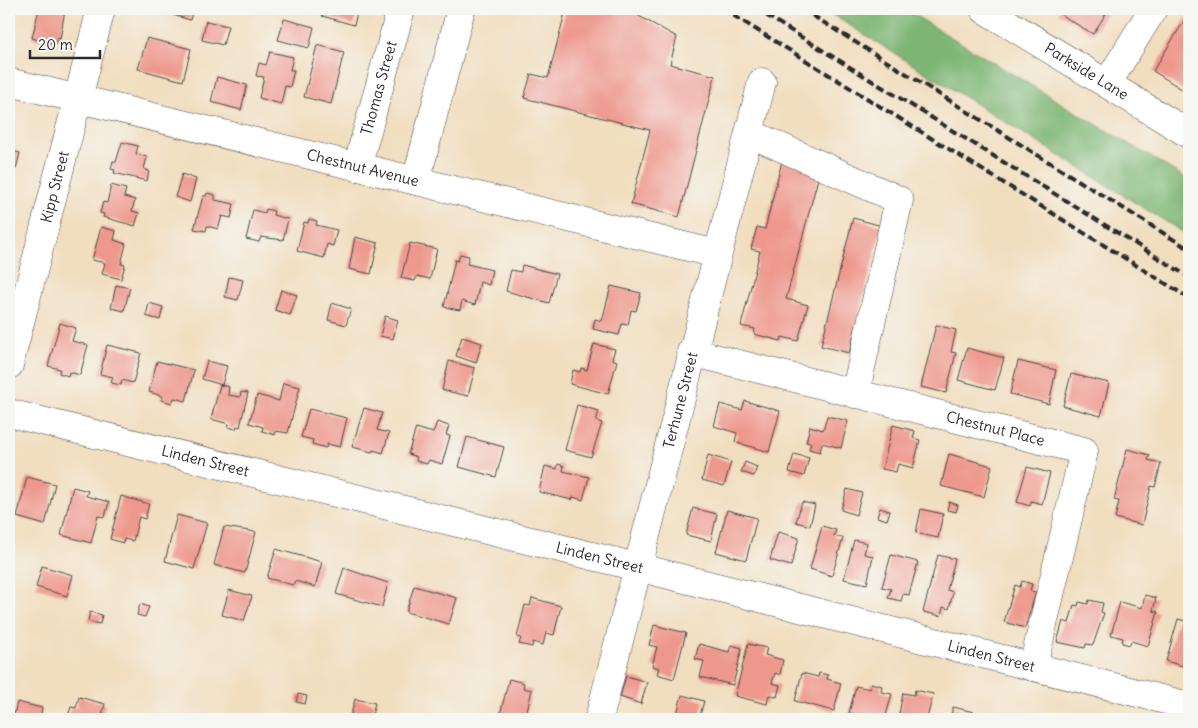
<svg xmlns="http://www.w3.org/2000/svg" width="1198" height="728" font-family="Delius,sans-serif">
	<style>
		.forest { fill: #7db674; stroke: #547050 }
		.building { fill: #ee988d }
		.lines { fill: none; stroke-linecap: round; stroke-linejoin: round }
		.minor-casing { stroke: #494641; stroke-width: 29 }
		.minor { stroke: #fff; stroke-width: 28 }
		.rail { stroke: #2b2b2b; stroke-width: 4; stroke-dasharray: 8 4; stroke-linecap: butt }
		.labels { text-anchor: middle; stroke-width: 4; stroke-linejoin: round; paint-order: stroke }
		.street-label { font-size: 15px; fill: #2b2b2b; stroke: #f6f6f2 }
	</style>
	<rect width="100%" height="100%" fill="#f6f6f2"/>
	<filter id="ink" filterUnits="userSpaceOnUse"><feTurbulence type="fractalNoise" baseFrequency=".02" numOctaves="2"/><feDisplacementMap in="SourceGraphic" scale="10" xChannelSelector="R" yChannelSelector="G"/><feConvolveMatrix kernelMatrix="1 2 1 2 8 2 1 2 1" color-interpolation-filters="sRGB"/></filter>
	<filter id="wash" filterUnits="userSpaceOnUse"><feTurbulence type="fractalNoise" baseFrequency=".0096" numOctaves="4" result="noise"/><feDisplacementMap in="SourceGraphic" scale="20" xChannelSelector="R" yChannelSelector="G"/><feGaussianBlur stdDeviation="1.12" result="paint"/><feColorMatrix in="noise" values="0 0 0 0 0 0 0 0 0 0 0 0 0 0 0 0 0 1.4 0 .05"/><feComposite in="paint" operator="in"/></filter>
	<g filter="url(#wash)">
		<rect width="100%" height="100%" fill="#f1debf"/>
		<path class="forest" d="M823 9H904L1189 180V236Z"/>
		<g id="blocks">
			<g class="building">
				<path d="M39 9 65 10 60 39 57 38 55 45 32 38Z"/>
				<path d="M153 9H193L190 20Z"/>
				<path d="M324 9H358L354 25 322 16Z"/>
				<path d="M566 9H626L677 37 670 64 715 76 679 217 631 204 650 130 524 98 531 74 548 78Z"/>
				<path d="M1061 9H1109L1093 34 1058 13Z"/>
				<path d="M1189 13V91L1188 93 1153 71Z"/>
				<path d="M284 19 314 27 309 48 278 40Z"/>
				<path d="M206 21 228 26 223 45 202 40Z"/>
				<path d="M147 38 191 49 183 81 138 69Z"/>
				<path d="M317 45 344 52 331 104 304 97Z"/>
				<path d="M270 52 293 57 290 70H294L290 87 285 86 281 104 259 98 264 77 256 76 259 63 266 65Z"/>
				<path d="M217 77 247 85 241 110 211 102Z"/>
				<path d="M122 142 138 146 136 154 147 157 144 169 149 171 147 181 114 173 115 170 111 169 113 161 116 162Z"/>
				<path d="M9 150 20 153 16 169 9 167Z"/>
				<path d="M782 161 820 171 786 299 808 305 798 341 782 337 781 341 754 334 755 329 741 326 760 251 751 249 757 227 765 229Z"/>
				<path d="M182 174 196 179 190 202 175 197Z"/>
				<path d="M111 185 126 189 124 197 135 200 132 211 139 213 135 226 103 217 104 214 100 213 103 202 107 203Z"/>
				<path d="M207 193 215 195V200L234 204 231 218 222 216 218 229 207 226 206 231 194 229 203 196H206Z"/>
				<path d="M266 209 274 211 273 215 288 219 283 240 261 237 259 242 246 239 253 210 265 213Z"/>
				<path d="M853 218 882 226 849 353 821 346Z"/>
				<path d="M309 219 317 221 316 225 337 230 333 246 327 244 324 258 297 251 304 222 308 223Z"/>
				<path d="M101 227 116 231 114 240 126 244 121 264 125 265 121 279 102 274 105 263 92 260Z"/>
				<path d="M355 237 378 243 371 274 349 269Z"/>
				<path d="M410 243 437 249 430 279 417 276 415 281 401 278Z"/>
				<path d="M460 254 469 256 467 264 492 270 489 285 480 282 475 305 462 301 460 310 444 307 455 260 458 261Z"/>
				<path d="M522 265 557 274 549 303 506 291 511 270 521 272Z"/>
				<path d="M229 277 243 280 238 300 225 297Z"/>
				<path d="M116 285 130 288 124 311 111 308Z"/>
				<path d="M611 286 641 293 636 311 631 310 628 325 622 324 619 335 593 329 595 319 602 321Z"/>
				<path d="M281 290 297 295 290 315 275 310Z"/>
				<path d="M149 303 163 307 160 320 146 316Z"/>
				<path d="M332 303 351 309 346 325 328 320Z"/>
				<path d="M385 316 398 320 393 339 380 336Z"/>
				<path d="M60 323 76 328 72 341 88 345 80 375 69 372 68 376 59 373 60 369 48 366Z"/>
				<path d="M936 325 956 330 951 352 956 353 946 393 921 387Z"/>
				<path d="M462 337 482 343 476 363 456 356Z"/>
				<path d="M594 344 615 349 612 359 617 361 608 394 570 384 573 370 580 372 581 368 587 370Z"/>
				<path d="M107 345 141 353 133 383 122 380 121 385 111 383 113 377 100 374Z"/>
				<path d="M967 348 1004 358 995 390 958 380Z"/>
				<path d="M157 361 194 370 186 401 174 398 172 403 161 400 162 396 149 392Z"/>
				<path d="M207 361 227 366 222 385 202 379Z"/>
				<path d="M449 361 475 368 468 396 442 390Z"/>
				<path d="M1018 361 1056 370 1049 404 1010 394Z"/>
				<path d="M1071 374 1109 383 1101 416 1063 406Z"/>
				<path d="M283 383 300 387 288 433 276 431 275 435 262 431 263 427 249 423 257 395 279 401Z"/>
				<path d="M220 385 229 387 228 395 240 397 241 392 248 393 240 427 237 426 236 429 228 427 229 424 211 419Z"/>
				<path d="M745 401 780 411 769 452 735 442 737 433 714 426 720 404 742 410Z"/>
				<path d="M577 405 599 411 596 421 602 423 591 457 565 450Z"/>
				<path d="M364 408 382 413 377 430 389 433 383 453 373 450 372 452 352 447Z"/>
				<path d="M309 409 347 418 340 447 327 444 326 448 312 444 313 440 301 437Z"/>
				<path d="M827 416 848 421 841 448 822 443 820 452 809 449 811 443 806 442 810 426 823 430Z"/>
				<path d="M437 422 449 426 446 435 450 436 442 464 429 460 427 464 416 461 417 457 408 454 416 428 433 433Z"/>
				<path d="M893 425 915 431 913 438 920 440 913 468 898 464 896 472 882 469Z"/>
				<path d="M467 437 504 447 496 477 459 467Z"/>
				<path d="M1127 449 1150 455 1148 460 1161 463 1155 487 1151 486 1142 525 1115 518 1119 501 1114 500Z"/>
				<path d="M794 454 809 458 804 476 789 472Z"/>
				<path d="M949 454 992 466 984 497 941 486Z"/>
				<path d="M708 455 731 462 724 486 702 480Z"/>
				<path d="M745 462 757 467 754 476 741 472Z"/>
				<path d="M558 464 564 466 563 471 589 477 583 500 573 497 572 500 539 492 545 466 557 469Z"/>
				<path d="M1027 467 1050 473 1042 504 1031 501 1030 506 1017 502Z"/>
				<path d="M27 477 55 484 45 525 17 517Z"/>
				<path d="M73 487 88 491 86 496 109 502 105 517 98 516 91 543 61 535Z"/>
				<path d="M847 489 862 493 856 515 841 510Z"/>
				<path d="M121 496 149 504 145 519 139 517 133 541 124 539 123 543 110 539Z"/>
				<path d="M802 502 815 505 810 526 796 522Z"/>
				<path d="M949 502 958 505 956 512 947 510Z"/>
				<path d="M693 508 717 514 711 541 686 535Z"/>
				<path d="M880 508 890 511 887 520 877 517Z"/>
				<path d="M921 509 943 514 938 538 916 533Z"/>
				<path d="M727 510 757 518 746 560 716 552Z"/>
				<path d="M177 515 207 523 194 569 165 561Z"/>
				<path d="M822 526 836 530 834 536 843 538 832 576 810 569Z"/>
				<path d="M224 527 256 532 245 573 214 565Z"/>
				<path d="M778 532 799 538 791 566 770 560Z"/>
				<path d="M854 540 867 543 864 554 873 556 867 584 844 579Z"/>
				<path d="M276 549 322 562 315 587 295 581 293 585 267 578Z"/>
				<path d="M891 555 918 562 909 595 903 594 901 601 888 598 891 589 882 587Z"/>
				<path d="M938 555 955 559 947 590 953 592 949 609 943 607 941 616 923 612Z"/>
				<path d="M42 566 73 575 67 596 36 587Z"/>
				<path d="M344 568 388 583 382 607 336 594Z"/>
				<path d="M1022 581 1032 584 1030 591 1036 592 1025 628 1004 622 1015 585 1020 587Z"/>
				<path d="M414 586 457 598 449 624 406 612Z"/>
				<path d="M229 590 252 596 244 621 222 615Z"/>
				<path d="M1145 595 1156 598 1153 611 1158 612 1148 646 1131 641 1130 645 1122 643 1123 638 1111 635 1120 602 1142 608Z"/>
				<path d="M532 598 561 606 554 635 546 633 543 645 533 642 532 647 519 644 521 638 517 637 525 605 530 606Z"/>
				<path d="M1089 600 1103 603 1101 612 1104 613 1093 645 1086 644 1085 648 1057 642 1063 621 1069 623 1074 605 1078 606 1079 602 1088 604Z"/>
				<path d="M140 604 149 607 145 617 137 615Z"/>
				<path d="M90 612 102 615 100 624 88 621Z"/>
				<path d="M1178 619 1189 622V668L1166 661Z"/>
				<path d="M654 625 686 633 674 679 657 674 659 668 652 666 657 647 649 645Z"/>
				<path d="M699 644 729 652 731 645 742 648 733 685 700 677 704 661 695 659Z"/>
				<path d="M748 644 767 648 765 655 783 660 780 675 775 673 772 683 780 685 777 697 769 695 767 704 735 696Z"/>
				<path d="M802 673 818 677 819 673 828 675 827 679 841 683 834 711 795 701Z"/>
				<path d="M626 676 647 682 641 704 620 697Z"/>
				<path d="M509 679 524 683 523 688 532 690 525 719H499Z"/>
				<path d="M871 683 882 686 881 692 892 694 885 719H856L857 715 849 713 856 686 870 689Z"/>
				<path d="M915 690 933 694 927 719H898L903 693 914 695Z"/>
				<path d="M298 694 307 696 305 704 296 702Z"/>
				<path d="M682 695 704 701 699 719 676 717Z"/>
				<path d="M79 697 105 704 101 719H67L71 707 76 708Z"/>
				<path d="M355 699 375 703 371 719H350Z"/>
				<path d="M17 702 42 708 40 719H13Z"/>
				<path d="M953 707 974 712 972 719H950Z"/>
			</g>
		</g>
	</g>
	<g filter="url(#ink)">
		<use href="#blocks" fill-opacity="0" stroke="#494641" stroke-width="1"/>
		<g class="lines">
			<defs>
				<g id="minor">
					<path id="s1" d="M984 9 1189 134"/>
					<path id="s2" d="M9 82 717 254"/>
					<path d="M1107 84 1153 9"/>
					<path d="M749 133 899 200 855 394"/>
					<path id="s3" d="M357 167 401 9"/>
					<path d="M416 181 461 9"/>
					<path id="s4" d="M691 352 1084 451 1033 667"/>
					<path id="s5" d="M9 365 101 9"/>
					<path id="s6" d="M9 413 637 567 1189 706"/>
					<path id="s7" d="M599 719 762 82"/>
				</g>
			</defs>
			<use href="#minor" class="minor-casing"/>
			<use href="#minor" class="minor"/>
			<g class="rail">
				<path d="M723 9 1189 298"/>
				<path d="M756 9 1189 277"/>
				<path d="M802 9 1189 249"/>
			</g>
		</g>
	</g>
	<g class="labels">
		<g class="street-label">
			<text dy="5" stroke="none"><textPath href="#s1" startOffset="120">Parkside Lane</textPath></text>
			<text dy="5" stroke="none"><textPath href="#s3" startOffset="82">Thomas Street</textPath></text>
			<text dy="5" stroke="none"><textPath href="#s2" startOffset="364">Chestnut Avenue</textPath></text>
			<text dy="5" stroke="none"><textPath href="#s5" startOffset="184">Kipp Street</textPath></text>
			<text dy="5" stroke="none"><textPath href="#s7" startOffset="329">Terhune Street</textPath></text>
			<text dy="5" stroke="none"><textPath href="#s4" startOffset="314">Chestnut Place</textPath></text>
			<text dy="5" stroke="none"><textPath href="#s6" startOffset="202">Linden Street</textPath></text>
			<text dy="5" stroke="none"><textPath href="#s6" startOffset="608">Linden Street</textPath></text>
			<text dy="5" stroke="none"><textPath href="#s6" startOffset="1012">Linden Street</textPath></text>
		</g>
	</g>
	<rect width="1198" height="728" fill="none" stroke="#f6f6f2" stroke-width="30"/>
	<path d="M30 50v8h70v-8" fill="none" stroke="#2b2b2b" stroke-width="2.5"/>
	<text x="38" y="50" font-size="15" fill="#2b2b2b" stroke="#f6f6f2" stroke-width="4" paint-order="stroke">20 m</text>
</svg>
